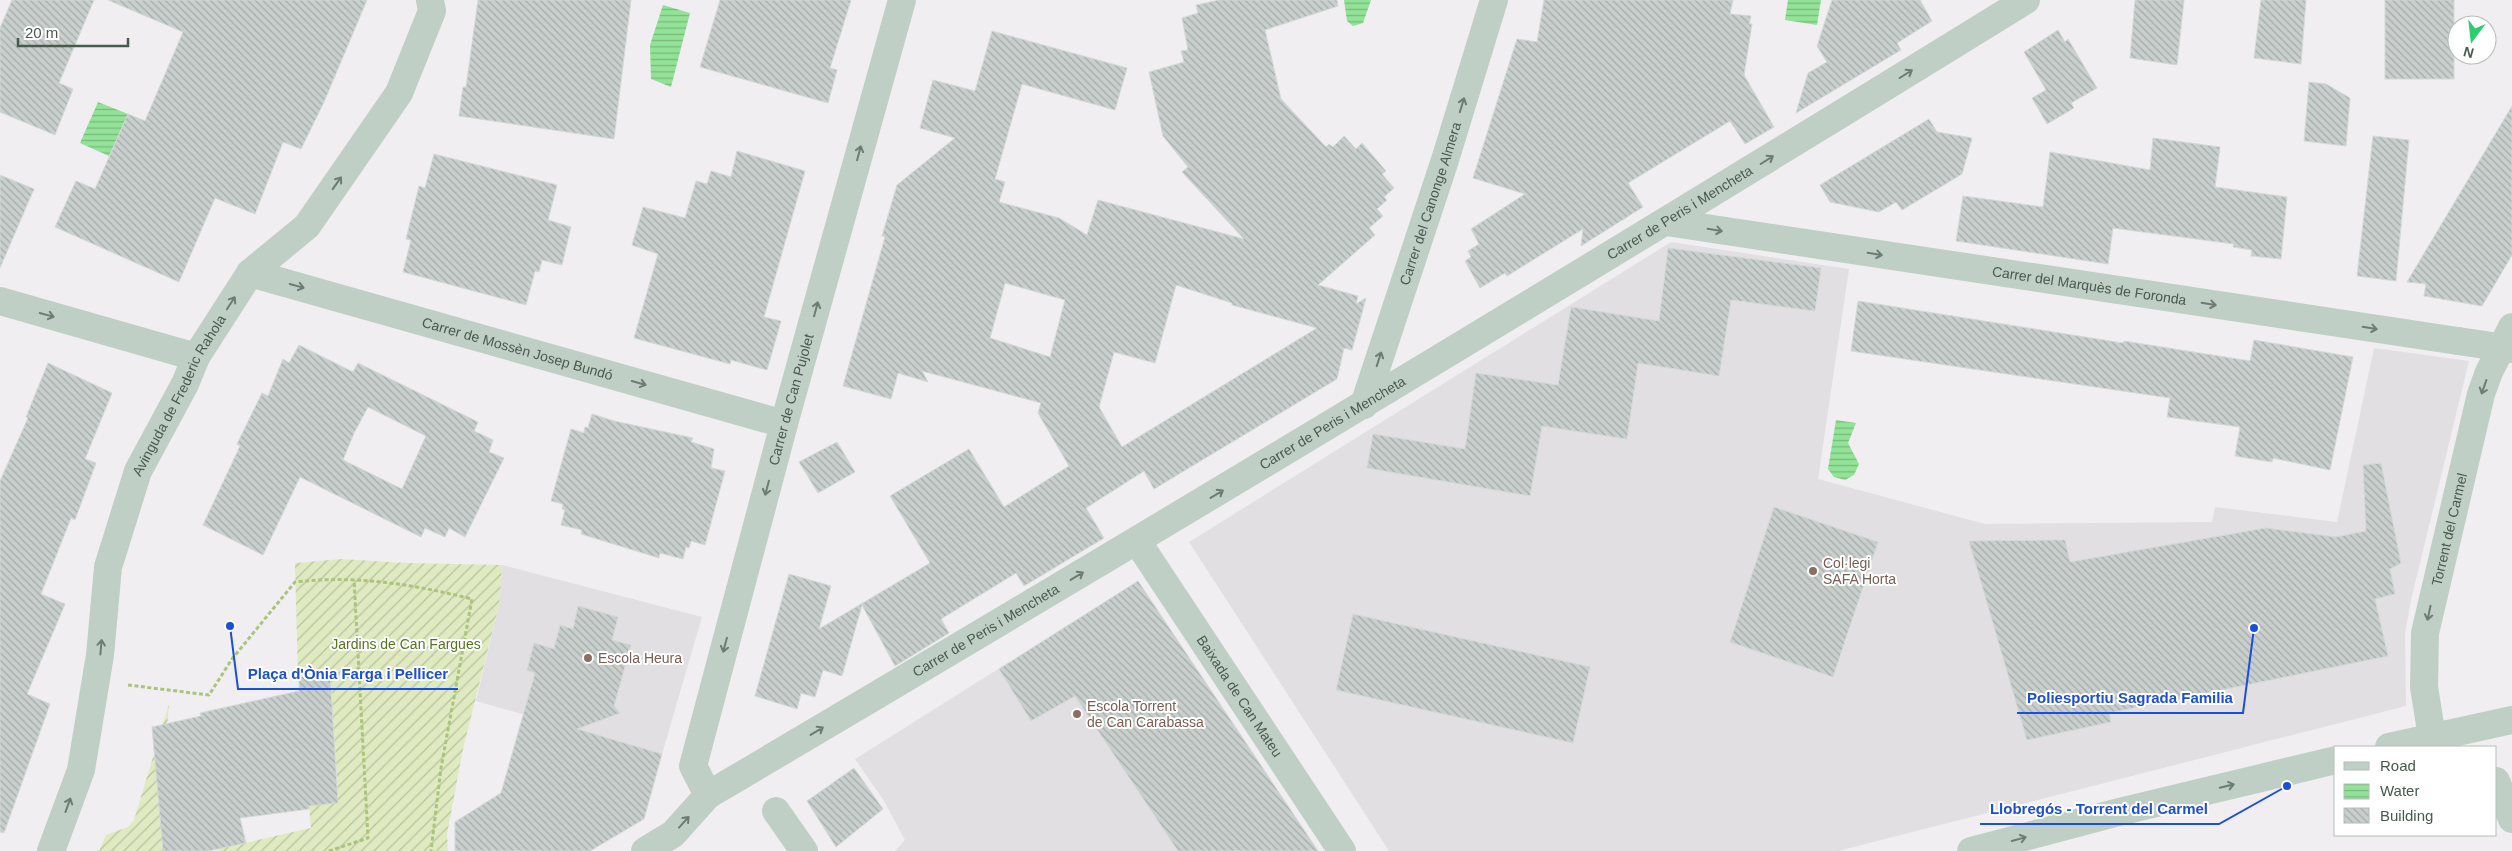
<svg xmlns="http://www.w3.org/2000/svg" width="2512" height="851" font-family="Helvetica,sans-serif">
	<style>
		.education { fill: #e1dfe2 }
		.garden { fill: url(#garden-furrows) }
		.water { fill: url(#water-rules) }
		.building { fill: url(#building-back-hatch); stroke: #d3d9d6; fill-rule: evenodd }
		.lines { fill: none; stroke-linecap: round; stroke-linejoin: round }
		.path { stroke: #aac47c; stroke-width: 3; stroke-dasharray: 4 2.5; stroke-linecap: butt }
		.minor { stroke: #c0cfc5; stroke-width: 28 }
		.minor-bridge { stroke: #c0cfc5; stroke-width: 28 }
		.oneway { stroke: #6c7c72 }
		.education-dot { fill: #8d6e63; stroke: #fff; stroke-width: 2 }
		.labels { text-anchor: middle; stroke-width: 4; stroke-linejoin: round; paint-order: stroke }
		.street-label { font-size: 14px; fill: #48594e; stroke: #fff }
		.education-label { font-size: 14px; fill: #785e54; stroke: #fff; text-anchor: start }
		.park-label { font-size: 14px; fill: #567320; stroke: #fff }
		.leader { fill: none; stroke: #1d4ed8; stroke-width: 2 }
		.callout-dot { fill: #1d4ed8; stroke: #fff; stroke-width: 2 }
		.callout-label { font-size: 15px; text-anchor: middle; font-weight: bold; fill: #1d4ed8; stroke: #fff; stroke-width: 4; stroke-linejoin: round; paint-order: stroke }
	</style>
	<defs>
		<pattern id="garden-furrows" width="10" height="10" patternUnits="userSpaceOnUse" patternTransform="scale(1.25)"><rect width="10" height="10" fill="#e0eac1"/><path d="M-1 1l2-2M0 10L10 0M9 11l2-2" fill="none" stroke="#b8c19f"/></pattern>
		<pattern id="water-rules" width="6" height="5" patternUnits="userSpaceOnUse" patternTransform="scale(1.25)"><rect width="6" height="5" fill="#92e297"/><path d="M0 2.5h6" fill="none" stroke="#79ba7d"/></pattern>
		<pattern id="building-back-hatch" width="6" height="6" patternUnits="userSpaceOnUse" patternTransform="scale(1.25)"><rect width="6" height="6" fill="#c8cfcc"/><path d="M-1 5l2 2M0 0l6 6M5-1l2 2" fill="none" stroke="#a4aba8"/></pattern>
	</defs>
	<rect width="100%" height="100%" fill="#f0eef0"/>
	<g class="education">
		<path d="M1671 242 1849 269 1818 479 1985 524 2212 522 2215 507 2337 522 2374 348 2469 361 2411 600 2405 634 2406 706 1838 851H1389L1189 542Z"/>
		<path d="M502 565 702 617 662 754 476 701 499 605Z"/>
		<path d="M1138 581 1318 851H895L905 840 884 801 855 759Z"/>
	</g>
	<g class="garden">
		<path d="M342 559 405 563 502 565 499 605 463 749 447 834 448 851H218V849L311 828 308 796 338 791 330 673 298 677 295 563Z"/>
		<path d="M169 704 160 814 166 851H99L106 835 128 827 134 820Z"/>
	</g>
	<g class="water">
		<path d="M1344 0H1371L1363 23 1353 26 1347 21Z"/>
		<path d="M1788 0H1821L1817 25 1785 20Z"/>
		<path d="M663 5 690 13 671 87 651 79 650 45Z"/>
		<path d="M98 102 128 114 109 156 80 143Z"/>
		<path d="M1836 420 1856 423 1848 443 1859 464 1854 475 1845 480 1834 477 1828 469Z"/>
	</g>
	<g class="building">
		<path d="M12 0H94L59 83 73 89 55 135 0 112V28Z"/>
		<path d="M108 0H367L324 102 301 149 283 142 255 214 215 198 179 282 55 227 76 181 95 189 128 114 145 121 183 32Z"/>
		<path d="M478 0H631L614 139 459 116 463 87H466Z"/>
		<path d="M720 0H851L830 68 837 70 828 103 700 67Z"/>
		<path d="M1219 0H1337L1338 6 1265 30 1281 99 1326 147 1329 144 1333 147 1344 136 1356 149 1362 143 1386 171 1382 174 1394 188 1384 197 1387 200 1377 209 1383 216 1369 228 1375 235 1318 285 1358 296 1356 304 1366 298 1352 350 1344 348 1337 379 1154 489 1144 471 1086 508 1104 538 1024 586 1016 573 941 619 949 633 895 666 862 605 842 676 823 670 815 697 801 693 797 709 755 696 789 574 831 586 819 629 930 563 890 496 969 449 1004 507 1069 466 1038 413 1041 403 922 371 928 382 898 373 891 399 843 386 885 237 882 236 897 185 955 138 920 128 933 80 975 91 992 31 1127 68 1115 110 1022 84 995 179 1005 182 999 202 1059 218 1087 235 1098 200 1244 239 1182 172 1188 167 1163 136 1149 72 1184 62 1181 51 1188 50 1182 18 1198 13 1196 5ZM1005 283 1065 300 1050 357 990 338ZM1176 285 1232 303V305L1317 328 1122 447 1099 407 1114 352 1155 363Z"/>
		<path d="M1544 0H1733L1730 14 1751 16 1749 24H1752L1744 75 1774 127 1745 144 1730 121 1628 183 1643 207 1581 246 1583 229 1507 276 1505 273 1480 288 1465 261 1471 257 1468 251 1479 244 1471 229 1525 194 1473 178 1517 39 1537 42Z"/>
		<path d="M1832 0H1920L1932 21 1897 43 1901 50 1796 113 1808 73 1827 62 1817 46Z"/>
		<path d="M2135 0H2184L2177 65 2130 58Z"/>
		<path d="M2261 0H2306L2301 64 2254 58Z"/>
		<rect x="2385" y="0" width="69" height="79"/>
		<path d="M2058 30 2065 42 2068 39 2097 88 2071 103 2074 108 2047 124 2032 98 2046 90 2024 52Z"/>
		<path d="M2309 82 2326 84 2350 98 2346 146 2304 141Z"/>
		<path d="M2512 106V255L2482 306 2424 296 2426 284 2407 282Z"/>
		<path d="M1929 119 1937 132 1972 138 1962 174 1902 210 1896 202 1879 212 1830 202 1820 185Z"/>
		<path d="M2373 136 2409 140 2396 281 2357 276Z"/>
		<path d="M2153 138 2220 147 2215 187 2287 197 2281 259 2251 256 2252 250 2233 247 2234 244 2113 228 2108 264 1956 241 1963 196 2043 207 2050 152 2150 170Z"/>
		<path d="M737 151 805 171 764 317 781 321 767 370 731 360 730 364 634 338 658 254 632 245 643 207 685 218 696 181 707 184 711 171 731 177Z"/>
		<path d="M434 154 557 185 548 220 571 227 562 265 542 260 539 272 535 271 526 305 403 272 411 240 406 239 419 186 425 188Z"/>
		<path d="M0 175 34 189 0 268Z"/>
		<path d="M1668 248 1821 268 1815 311 1731 300 1719 376 1638 363 1627 439 1542 426 1530 496 1367 468 1373 434 1465 449 1476 373 1558 385 1571 307 1659 321Z"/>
		<path d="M1858 301 2123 343 2124 341 2250 361 2254 340 2353 357 2330 470 2273 458 2272 462 2235 456 2240 427 2167 417 2170 398 1851 351Z"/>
		<path d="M299 345 353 372 358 363 478 422 474 431 493 440 489 452 504 458 465 537 449 528 445 537 425 528 421 537 300 477 263 555 203 525 240 446 237 444 262 393 268 396 283 359 289 363ZM368 407 426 436 402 489 343 460 354 433Z"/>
		<path d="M48 363 112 393 85 459 96 463 75 520 71 518 41 594 65 604 27 694 50 704 4 833 0 832V481L28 418 26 417Z"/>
		<path d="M592 414 614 421 693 438 691 442 714 449 711 468 725 471 705 545 691 541 689 548 686 547 683 559 660 553 659 558 581 534 582 530 561 525 565 510 562 509 563 504 551 501 571 429 584 433 585 427 588 428Z"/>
		<path d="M837 442 855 472 818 493 799 462Z"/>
		<path d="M2381 463 2401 563 2390 569 2395 594 2375 599 2388 656 2109 713 2111 722 2027 740 1969 541 2065 540 2070 562 2266 528 2336 537 2366 531 2363 465Z"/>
		<path d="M1774 507 1878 542 1833 677 1730 642Z"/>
		<path d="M1138 581 1318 851H1178L1075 696 1031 721 999 669Z"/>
		<path d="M578 606 618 617 612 640 631 645 614 706 620 713 577 729 662 754 644 819 590 851H455V822L501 793 535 673 527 670 534 643 554 649 560 625 573 629Z"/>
		<path d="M1353 614 1590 667 1573 743 1336 690Z"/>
		<path d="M330 673 338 803 309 806V809L240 818 246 843 208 851H163L152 727 201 716 200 713 299 691V677Z"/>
		<path d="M854 768 883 809 836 847 807 801Z"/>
	</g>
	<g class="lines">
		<g class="path">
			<path d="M128 685 209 695 232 659 295 582C356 575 412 584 472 599L441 768 431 851"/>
			<path d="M329 851 368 838 354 580"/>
		</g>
		<g class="minor">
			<path id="s1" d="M1666 222 2458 341"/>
			<path id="s2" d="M250 273 784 424"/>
			<path d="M0 301 196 357"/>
			<path id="s3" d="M1364 405 1445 160 1494 0"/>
			<path id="s4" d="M1137 541 1342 851"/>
			<path id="s5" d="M2432 737 2424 687 2425 633 2481 394 2489 372 2512 327"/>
			<path d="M2389 747 2512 720"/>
			<path d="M2496 781 2512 819"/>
			<path id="s6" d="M708 795 693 766 784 424 902 0"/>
			<path d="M776 811 804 851"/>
			<path id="s7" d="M51 851 81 770 100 655 108 567 138 471 185 384 196 357 250 273 307 226 399 93 432 11 430 0"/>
			<path id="s8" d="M645 851 673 834 708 795C1150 534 1589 270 2026 0"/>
			<path d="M1971 851 2119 812 2336 760"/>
		</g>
		<path class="minor-bridge" d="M2458 341 2512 349"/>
	</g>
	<defs><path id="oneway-shaft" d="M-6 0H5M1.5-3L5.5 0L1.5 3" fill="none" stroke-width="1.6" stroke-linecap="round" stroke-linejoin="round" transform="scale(1.25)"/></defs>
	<g class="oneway">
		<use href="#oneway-shaft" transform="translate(1906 74) rotate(-32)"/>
		<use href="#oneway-shaft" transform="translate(1462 105) rotate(-73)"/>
		<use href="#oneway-shaft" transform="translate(859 153) rotate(-75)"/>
		<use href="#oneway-shaft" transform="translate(1767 160) rotate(-32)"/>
		<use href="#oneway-shaft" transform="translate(337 183) rotate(-55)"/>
		<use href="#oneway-shaft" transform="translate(1715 230) rotate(9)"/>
		<use href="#oneway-shaft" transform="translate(1875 254) rotate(9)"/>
		<use href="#oneway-shaft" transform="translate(297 286) rotate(15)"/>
		<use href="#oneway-shaft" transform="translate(231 303) rotate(-57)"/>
		<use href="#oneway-shaft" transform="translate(2209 304) rotate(9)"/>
		<use href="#oneway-shaft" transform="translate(816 309) rotate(-75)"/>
		<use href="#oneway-shaft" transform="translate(47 315) rotate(15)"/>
		<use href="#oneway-shaft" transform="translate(2370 328) rotate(9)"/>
		<use href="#oneway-shaft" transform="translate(1379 359) rotate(-72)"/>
		<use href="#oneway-shaft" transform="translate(639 383) rotate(16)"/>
		<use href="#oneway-shaft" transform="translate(2484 387) rotate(109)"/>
		<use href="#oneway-shaft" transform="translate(767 488) rotate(105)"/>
		<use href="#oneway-shaft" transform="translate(1217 494) rotate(-31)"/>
		<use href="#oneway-shaft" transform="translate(1077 576) rotate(-31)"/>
		<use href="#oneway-shaft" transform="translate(2429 613) rotate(102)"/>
		<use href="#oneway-shaft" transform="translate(725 645) rotate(105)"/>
		<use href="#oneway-shaft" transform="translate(101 647) rotate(-85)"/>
		<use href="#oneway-shaft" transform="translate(817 731) rotate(-31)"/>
		<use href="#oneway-shaft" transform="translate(2227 786) rotate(-13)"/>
		<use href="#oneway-shaft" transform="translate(68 805) rotate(-70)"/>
		<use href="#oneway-shaft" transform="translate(684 822) rotate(-48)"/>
		<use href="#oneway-shaft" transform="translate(2019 839) rotate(-15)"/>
	</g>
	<g class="education-dot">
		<circle cx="1813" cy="571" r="5"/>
		<circle cx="588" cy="658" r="5"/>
		<circle cx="1077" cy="714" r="5"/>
	</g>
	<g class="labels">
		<g class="street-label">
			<text dy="5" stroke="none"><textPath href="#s3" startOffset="212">Carrer del Canonge Almera</textPath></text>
			<text dy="5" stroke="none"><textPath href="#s8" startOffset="1218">Carrer de Peris i Mencheta</textPath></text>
			<text dy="5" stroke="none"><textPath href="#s1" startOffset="428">Carrer del Marquès de Foronda</textPath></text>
			<text dy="5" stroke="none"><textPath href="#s2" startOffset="278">Carrer de Mossèn Josep Bundó</textPath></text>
			<text dy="5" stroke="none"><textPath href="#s7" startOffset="478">Avinguda de Frederic Rahola</textPath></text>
			<text dy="5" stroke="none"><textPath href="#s6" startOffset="412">Carrer de Can Pujolet</textPath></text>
			<text dy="5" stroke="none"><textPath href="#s8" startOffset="812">Carrer de Peris i Mencheta</textPath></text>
			<text dy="5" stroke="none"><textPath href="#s5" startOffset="211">Torrent del Carmel</textPath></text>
			<text dy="5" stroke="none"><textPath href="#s8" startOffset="408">Carrer de Peris i Mencheta</textPath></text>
			<text dy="5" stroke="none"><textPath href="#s4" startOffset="186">Baixada de Can Mateu</textPath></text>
		</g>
		<g class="education-label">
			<text x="1823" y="568">Col·legi<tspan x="1823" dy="16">SAFA Horta</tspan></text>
			<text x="598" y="663">Escola Heura</text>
			<text x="1087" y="711">Escola Torrent<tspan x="1087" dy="16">de Can Carabassa</tspan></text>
		</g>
		<g class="park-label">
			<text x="406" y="649">Jardins de Can Fargues</text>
		</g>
	</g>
	<path class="leader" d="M230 626L238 689H458M2254 628L2243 713H2017M2287 786L2219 824H1980"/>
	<g class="callout-dot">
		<circle cx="230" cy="626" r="5"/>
		<circle cx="2254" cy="628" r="5"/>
		<circle cx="2287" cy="786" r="5"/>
	</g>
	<g class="callout-label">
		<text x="348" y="679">Plaça d'Ònia Farga i Pellicer</text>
		<text x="2130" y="703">Poliesportiu Sagrada Familia</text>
		<text x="2099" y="814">Llobregós - Torrent del Carmel</text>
	</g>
	<rect x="2334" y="746" width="162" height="90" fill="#ffffff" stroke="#b6bdb8"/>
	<rect x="2344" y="762" width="25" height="8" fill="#c0cfc5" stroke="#b6bdb8"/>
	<text x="2380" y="771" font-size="15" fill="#48594e">Road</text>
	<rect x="2344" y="784" width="25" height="15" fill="url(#water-rules)" stroke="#b6bdb8"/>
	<text x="2380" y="796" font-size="15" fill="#48594e">Water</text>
	<rect x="2344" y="808" width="25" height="15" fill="url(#building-back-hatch)" stroke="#b6bdb8"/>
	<text x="2380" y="821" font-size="15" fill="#48594e">Building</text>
	<g transform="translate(2472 40) rotate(195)"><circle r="24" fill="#ffffff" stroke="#b6bdb8"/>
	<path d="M0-4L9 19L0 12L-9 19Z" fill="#2bcd6f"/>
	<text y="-8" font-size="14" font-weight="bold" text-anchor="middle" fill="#48594e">N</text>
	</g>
	<path d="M18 38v8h110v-8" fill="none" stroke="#48594e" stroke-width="2.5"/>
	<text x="25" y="38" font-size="15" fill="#48594e" stroke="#ffffff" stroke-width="4" paint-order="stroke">20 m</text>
</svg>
